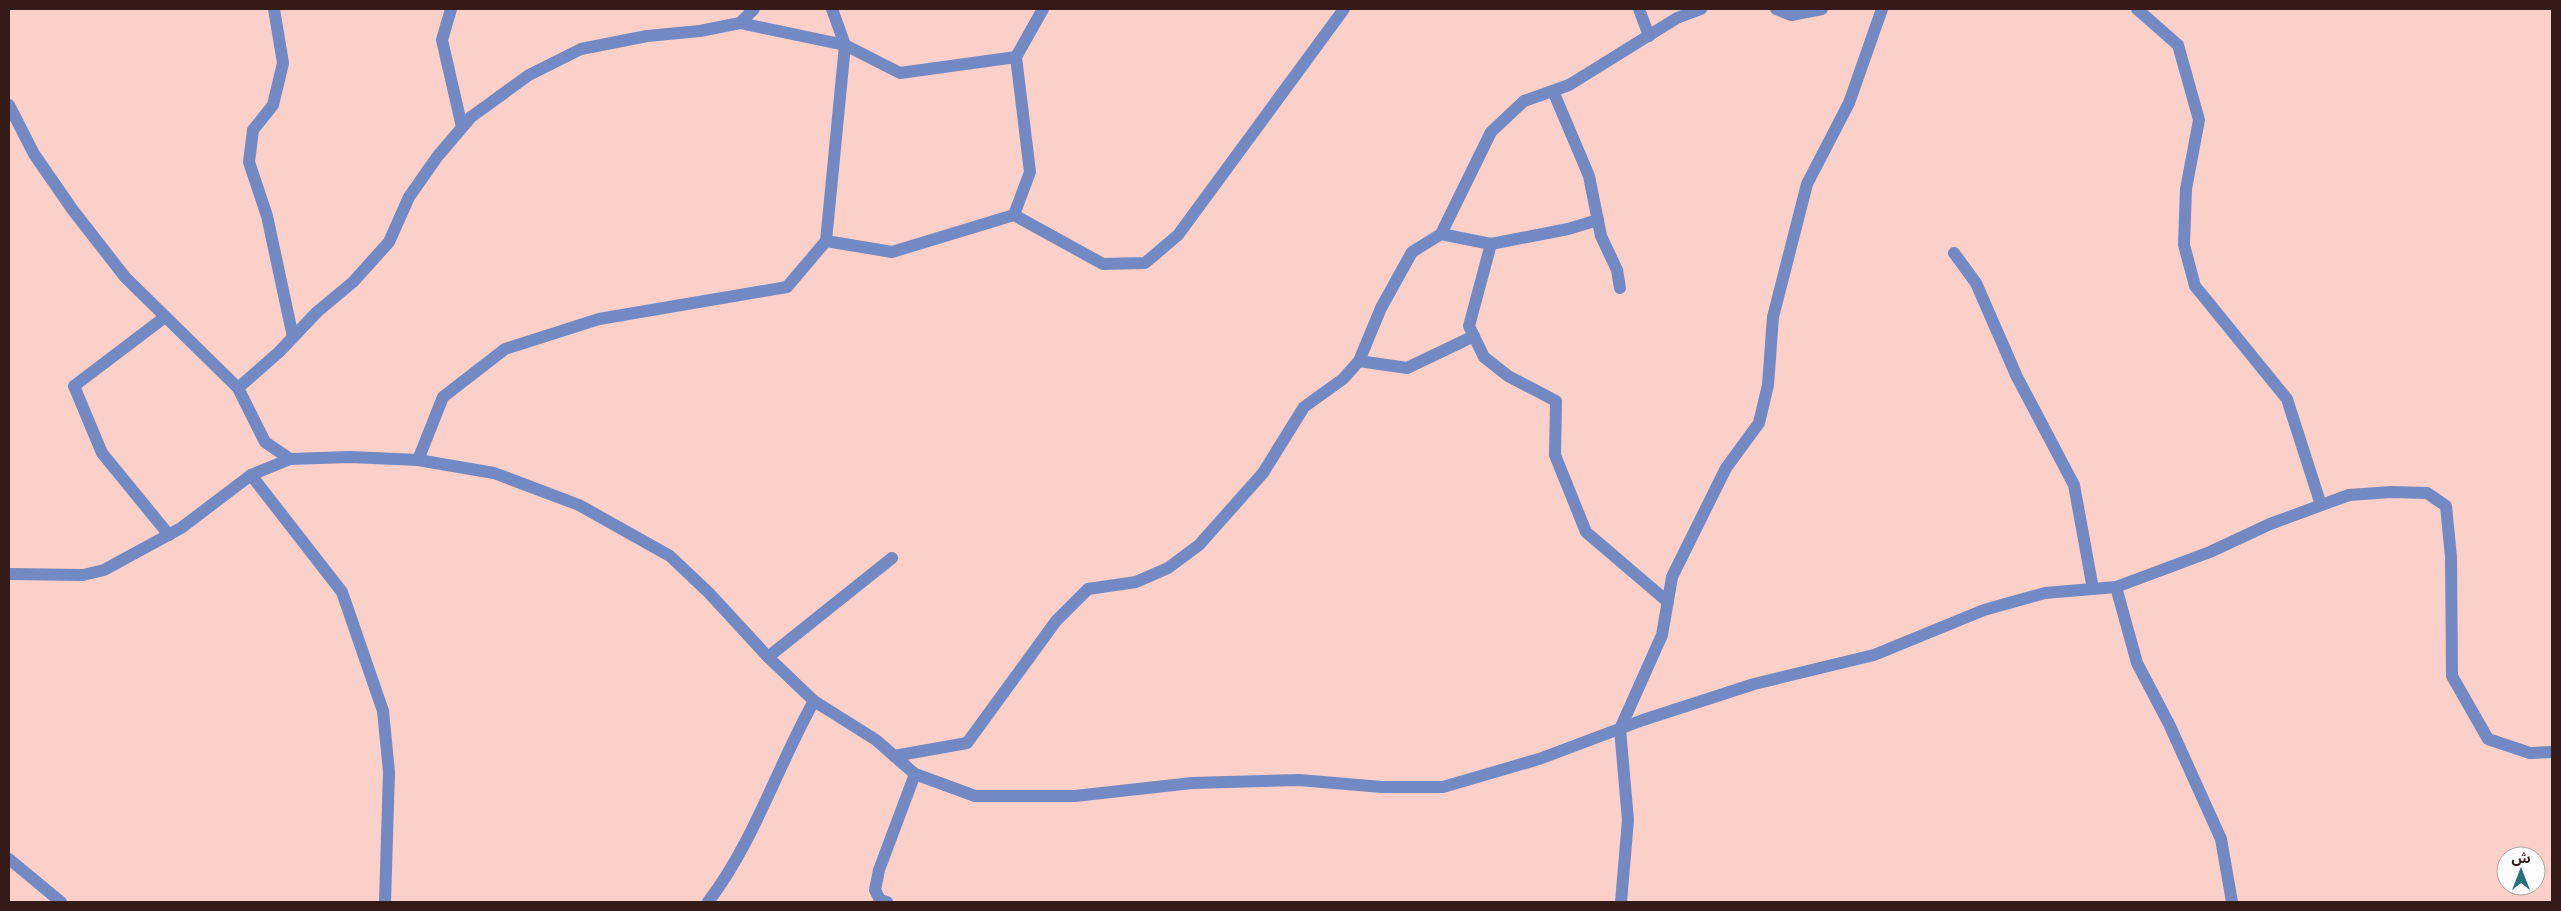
<svg xmlns="http://www.w3.org/2000/svg" width="2561" height="911" font-family="Roboto,'Noto Sans Arabic',sans-serif">
	<style>
		.lines { fill: none; stroke-linecap: round; stroke-linejoin: round }
		.service { stroke: #7389c3; stroke-width: 12 }
		.minor { stroke: #7389c3; stroke-width: 12 }
	</style>
	<rect width="100%" height="100%" fill="#fbd0c9"/>
	<g class="lines">
		<g class="service">
			<path d="M451 9 442 40 462 127"/>
			<path d="M740 23 845 45 900 73 1016 57"/>
			<path d="M826 241 845 45 832 9"/>
			<path d="M418 460 443 397 505 349 599 319 787 287 826 241 892 252 1014 215 1030 172 1016 57 1043 9"/>
		</g>
		<g class="minor">
			<path d="M274 9 283 63 273 105 253 130 249 162 267 216 293 337"/>
			<path d="M1639 9 1649 36"/>
			<path d="M1776 9 1791 15 1822 9"/>
			<path d="M2137 9 2178 45 2199 120 2186 189 2184 245 2195 286 2287 399 2321 505"/>
			<path d="M1553 91 1589 176 1601 236 1617 270 1620 288"/>
			<path d="M9 105 34 154 72 209 125 277 238 388 265 442 290 459"/>
			<path d="M1014 215 1103 264 1145 263 1178 235 1344 9"/>
			<path d="M1441 234 1491 244 1568 229 1598 220"/>
			<path d="M1491 244 1469 326 1484 357 1508 376 1556 401 1555 455 1586 532 1668 602"/>
			<path d="M1954 253 1976 283 2017 377 2074 485 2093 589"/>
			<path d="M165 317 74 386 102 453 169 535"/>
			<path d="M1359 361 1407 368 1474 336"/>
			<path d="M238 388 279 352 317 312 353 282 389 242 409 197 437 157 471 117 529 75 581 49 647 36 700 31 740 23 754 9"/>
			<path d="M251 475 342 592 383 711 389 772 385 902"/>
			<path d="M9 574 83 575 104 570 181 528 251 475 290 459 350 457 418 460 494 473 579 505 670 556 709 593 768 657 814 701 876 740 915 774 975 796H1075L1192 783 1299 780 1382 787H1443L1539 759 1643 720 1754 684 1874 655 1984 610 2045 593 2116 587 2210 552 2270 524 2349 495 2391 492 2427 493 2446 506 2451 557 2452 676 2488 739 2530 753 2552 752"/>
			<path d="M2116 587 2137 663 2169 724 2221 839 2232 902"/>
			<path d="M768 657 892 558"/>
			<path d="M894 756 967 743 1056 621 1088 589 1136 582 1168 568 1199 545 1263 473 1304 407 1343 379 1359 361 1381 308 1412 252 1441 234 1491 132 1524 101 1569 85 1677 18 1701 9"/>
			<path d="M9 859 61 902"/>
			<path d="M708 902C754 842 777 767 814 701"/>
			<path d="M887 902 880 900 875 890 879 870 915 774"/>
			<path d="M1621 902 1628 820 1620 729 1662 635 1672 577 1726 468 1759 423 1768 385 1773 317 1807 184 1849 103 1882 9"/>
		</g>
	</g>
	<rect width="2561" height="911" fill="none" stroke="#341b18" stroke-width="20"/>
	<g transform="translate(2521 871)"><circle r="24" fill="#fcfcfc" stroke="#aca2a1"/>
	<path d="M0-4L9 19L0 12L-9 19Z" fill="#28707b"/>
	<text y="-8" font-size="14" font-weight="bold" text-anchor="middle" fill="#341b18">ش</text>
	</g>
</svg>
